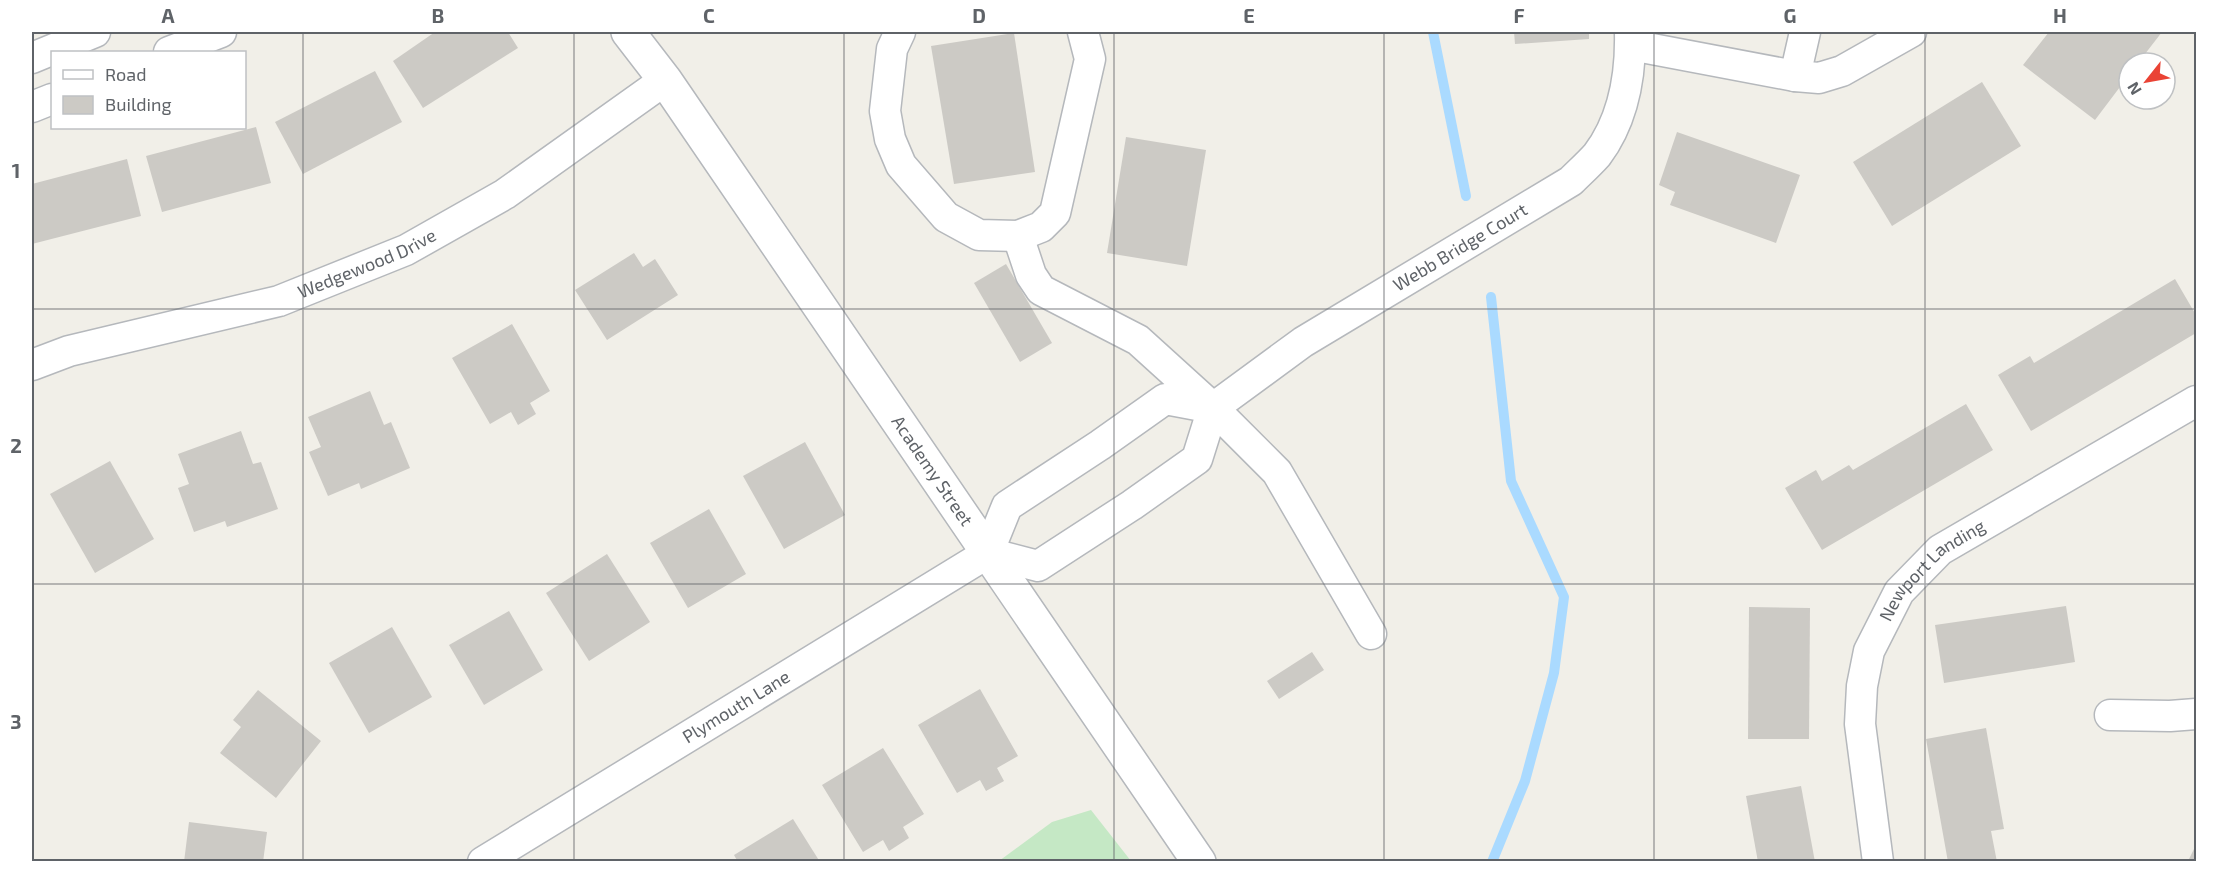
<svg xmlns="http://www.w3.org/2000/svg" width="2228" height="893" font-family="'Exo 2',sans-serif">
	<style>
		.green { fill: #c5e8c5 }
		.lines { fill: none; stroke-linecap: round; stroke-linejoin: round }
		.stream { stroke: #aadaff; stroke-width: 10 }
		.building { fill: #cccac5 }
		.minor-casing { stroke: #b5b8bc; stroke-width: 33 }
		.tertiary-casing { stroke: #b5b8bc; stroke-width: 36 }
		.minor { stroke: #fff; stroke-width: 30 }
		.tertiary { stroke: #fff; stroke-width: 33 }
		.grid { fill: none; stroke: #5f6368; stroke-width: 1.5; stroke-opacity: 0.55 }
		.labels { text-anchor: middle; stroke-width: 4.5; stroke-linejoin: round; paint-order: stroke }
		.street-label { font-size: 18px; fill: #5f6368; stroke: #fff }
		.neatline { fill: none; stroke: #5f6368; stroke-width: 2 }
		.grid-label { font-size: 20px; text-anchor: middle; font-weight: bold; fill: #5f6368 }
	</style>
	<rect width="100%" height="100%" fill="#f1efe8"/>
	<path class="green" d="M1091 810 1131 861H999L1052 822Z"/>
	<g class="lines">
		<g class="stream">
			<path d="M1433 32 1466 196"/>
			<path d="M1491 297 1511 481 1564 597 1554 673 1525 781 1492 862"/>
		</g>
	</g>
	<g class="building">
		<path d="M435 32H508L518 48 423 108 393 61Z"/>
		<path d="M1514 32H1589V39L1515 44Z"/>
		<path d="M2049 32H2162L2138 63H2129V75L2095 120 2023 65Z"/>
		<path d="M1014 33 1035 172 954 184 931 46Z"/>
		<path d="M375 71 402 122 303 174 275 122Z"/>
		<path d="M1982 82 2021 146 1892 226 1853 162Z"/>
		<path d="M256 127 271 183 162 212 146 156Z"/>
		<path d="M1677 132 1800 175 1776 243 1670 205 1675 192 1659 185Z"/>
		<path d="M1126 137 1206 150 1187 266 1107 253Z"/>
		<path d="M127 159 141 216 32 244V184Z"/>
		<path d="M634 253 643 267 655 259 678 295 607 340 575 290Z"/>
		<path d="M1006 264 1052 343 1020 362 974 283Z"/>
		<path d="M2175 279 2196 315V333L2031 431 1998 375 2030 356 2034 363Z"/>
		<path d="M512 324 550 391 530 403 536 414 518 425 511 412 490 424 452 358Z"/>
		<path d="M370 391 384 425 391 422 410 468 361 489 359 483 328 496 309 452 321 447 308 417Z"/>
		<path d="M1966 404 1993 450 1822 550 1785 488 1816 470 1822 481 1849 465 1853 470Z"/>
		<path d="M241 431 253 464 261 462 278 509 227 527 225 521 194 532 178 488 189 484 178 454Z"/>
		<path d="M805 442 845 515 784 549 743 476Z"/>
		<path d="M110 461 154 539 95 573 50 494Z"/>
		<path d="M709 509 746 574 688 608 650 543Z"/>
		<path d="M607 554 650 622 589 661 546 593Z"/>
		<path d="M2066 606 2075 662 1944 683 1935 625Z"/>
		<path d="M1749 607 1810 608 1809 739H1748Z"/>
		<path d="M509 611 543 670 484 705 449 645Z"/>
		<path d="M392 627 432 697 369 733 329 663Z"/>
		<path d="M1312 652 1324 670 1279 699 1267 681Z"/>
		<path d="M980 689 1018 756 997 768 1004 781 986 791 980 780 957 793 918 725Z"/>
		<path d="M258 690 321 741 276 798 220 753 241 727 233 720Z"/>
		<path d="M1986 728 2004 829 1991 831 1997 862H1948L1926 739Z"/>
		<path d="M883 748 924 814 903 827 909 838 889 851 883 840 863 852 822 785Z"/>
		<path d="M1801 786 1815 862H1758L1746 796Z"/>
		<path d="M793 819 820 862H738L734 855Z"/>
		<path d="M189 822 267 832 263 862H184Z"/>
		<path d="M2196 845V862H2193L2189 859Z"/>
	</g>
	<g class="lines">
		<defs>
			<g id="minor">
				<path d="M900 32 892 49 885 111 890 139 901 165 946 217 979 235 1018 236 1041 227 1055 213 1090 59 1083 32"/>
				<path d="M1805 32 1795 76 1819 78 1842 71 1911 32"/>
				<path d="M1631 45 1795 76"/>
				<path d="M169 52 221 32"/>
				<path d="M32 58 95 32"/>
				<path d="M32 107 52 99"/>
				<path d="M1018 236 1031 275 1041 290 1138 340 1213 408 1277 472 1371 634"/>
				<path id="s1" d="M32 365 69 351 279 301 406 250 505 194 665 80"/>
				<path id="s2" d="M988 553 1038 566 1132 505 1197 459 1213 408 1303 342 1571 181C1579 173 1589 164 1597 155 1624 119 1631 75 1630 32"/>
				<path d="M988 553 1007 506 1100 445 1165 399 1213 408"/>
				<path d="M2110 715 2170 716 2196 714"/>
				<path id="s3" d="M483 862 988 553"/>
				<path id="s4" d="M1878 862 1860 724 1862 686 1869 651 1899 592 1940 550 2196 401"/>
			</g>
			<g id="tertiary">
				<path id="s5" d="M628 32 665 80 1199 862"/>
			</g>
		</defs>
		<use href="#minor" class="minor-casing"/>
		<use href="#tertiary" class="tertiary-casing"/>
		<use href="#minor" class="minor"/>
		<use href="#tertiary" class="tertiary"/>
	</g>
	<path class="grid" d="M303 32V862M574 32V862M844 32V862M1114 32V862M1384 32V862M1654 32V862M1925 32V862M32 309H2196M32 584H2196"/>
	<g class="labels">
		<g class="street-label">
			<text dy="6" stroke="none"><textPath href="#s2" startOffset="592">Webb Bridge Court</textPath></text>
			<text dy="6" stroke="none"><textPath href="#s1" startOffset="351">Wedgewood Drive</textPath></text>
			<text dy="6" stroke="none"><textPath href="#s5" startOffset="534">Academy Street</textPath></text>
			<text dy="6" stroke="none"><textPath href="#s4" startOffset="318">Newport Landing</textPath></text>
			<text dy="6" stroke="none"><textPath href="#s3" startOffset="297">Plymouth Lane</textPath></text>
		</g>
	</g>
	<rect width="2228" height="893" fill="none" stroke="#ffffff" stroke-width="66"/>
	<rect x="51" y="51" width="195" height="78" fill="#ffffff" stroke="#bfc1c3" stroke-width="1.5"/>
	<rect x="63" y="70" width="30" height="9" fill="#ffffff" stroke="#bfc1c3" stroke-width="1.5"/>
	<text x="105" y="81" font-size="18" fill="#5f6368">Road</text>
	<rect x="63" y="96" width="30" height="18" fill="#cccac5" stroke="#bfc1c3" stroke-width="1.5"/>
	<text x="105" y="111" font-size="18" fill="#5f6368">Building</text>
	<g transform="translate(2147 81) rotate(239)"><circle r="28" fill="#ffffff" stroke="#bfc1c3" stroke-width="1.5"/>
	<path d="M0-4.5L10 22L0 15L-10 22Z" fill="#ea4335"/>
	<text y="-9" font-size="16" font-weight="bold" text-anchor="middle" fill="#5f6368">N</text>
	</g>
	<rect x="33" y="33" width="2162" height="827" class="neatline"/>
	<g class="grid-label">
		<text x="168" y="23">A</text>
		<text x="438" y="23">B</text>
		<text x="709" y="23">C</text>
		<text x="979" y="23">D</text>
		<text x="1249" y="23">E</text>
		<text x="1519" y="23">F</text>
		<text x="1790" y="23">G</text>
		<text x="2060" y="23">H</text>
		<text x="16" y="178">1</text>
		<text x="16" y="453">2</text>
		<text x="16" y="729">3</text>
	</g>
</svg>
